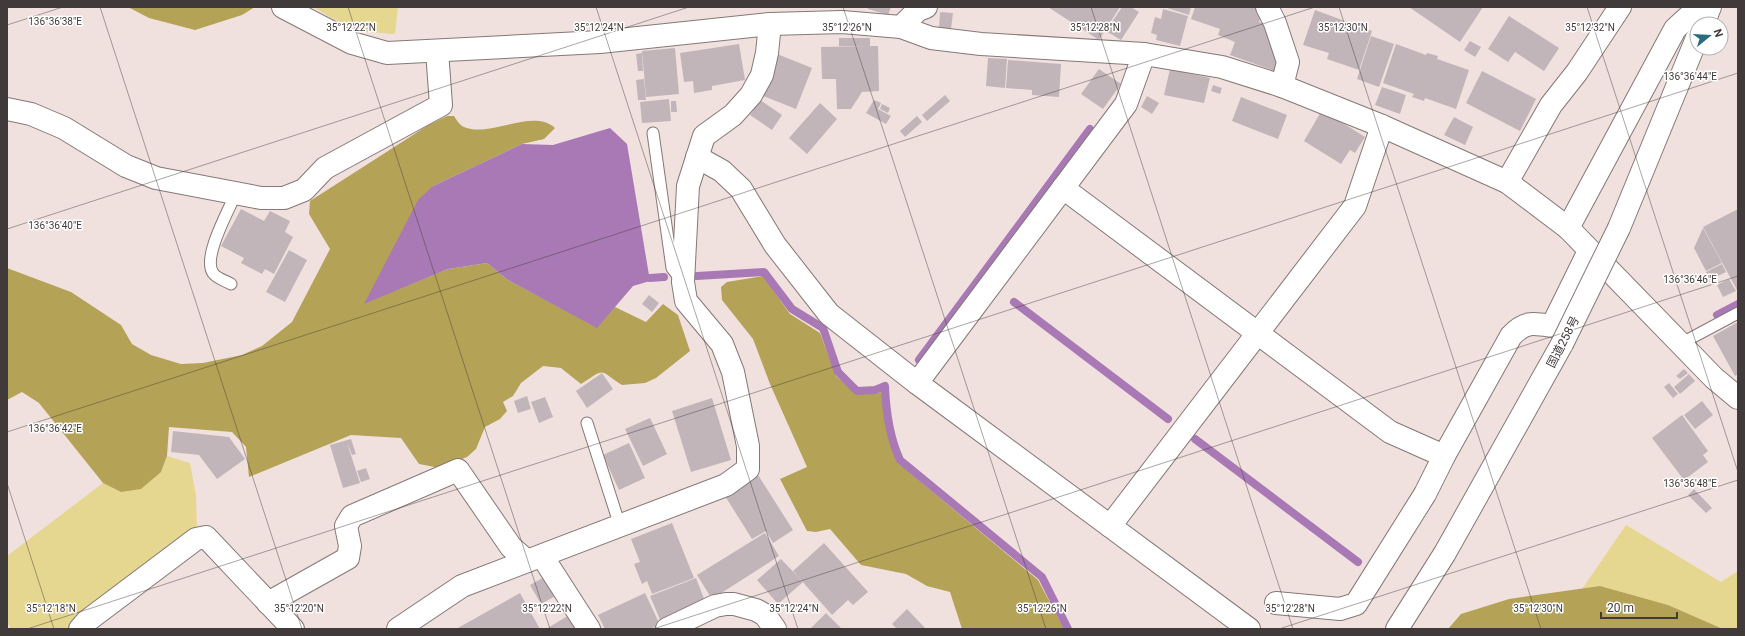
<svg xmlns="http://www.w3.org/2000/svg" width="1745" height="636" font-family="Roboto,'Noto Sans JP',sans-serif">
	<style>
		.green { fill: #e6d790 }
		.forest { fill: #b4a356 }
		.water { fill: #a879b4 }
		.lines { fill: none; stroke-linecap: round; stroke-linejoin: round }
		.stream { stroke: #a879b4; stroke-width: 8 }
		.building { fill: #c2b5b9 }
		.lane-casing { stroke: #857876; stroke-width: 13 }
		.street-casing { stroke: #857876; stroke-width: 24 }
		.highway-casing { stroke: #857876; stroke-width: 24 }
		.lane { stroke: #fff; stroke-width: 11 }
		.street { stroke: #fff; stroke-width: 22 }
		.highway { stroke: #fff; stroke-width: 22 }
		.highway-bridge-casing { stroke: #857876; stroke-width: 24; stroke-linecap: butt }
		.highway-bridge { stroke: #fff; stroke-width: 22 }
		.ticks { fill: none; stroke: #403b3a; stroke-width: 1; stroke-opacity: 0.45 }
		.labels { text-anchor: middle; stroke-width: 3; stroke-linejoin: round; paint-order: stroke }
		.street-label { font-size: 12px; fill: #403b3a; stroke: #fff }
		.ticks-label { font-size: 10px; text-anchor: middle; fill: #403b3a; stroke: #fff; stroke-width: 3; stroke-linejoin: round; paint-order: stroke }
	</style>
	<rect width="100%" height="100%" fill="#f0e1df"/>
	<g class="green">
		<path d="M314 7H398L395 34 367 32 331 18Z"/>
		<path d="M167 456 190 463 196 496 197 530 73 629H11L7 622V556L103 483 121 492 161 472Z"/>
		<path d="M1626 525 1721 582 1738 571V629H1723L1668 605 1600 586 1582 589Z"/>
	</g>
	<g class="forest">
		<path d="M128 7H255L242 15 195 30 149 18Z"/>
		<path d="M447 116H454C456 119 459 124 462 126 489 140 531 107 555 128L544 139 522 144 433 186 365 303 448 269 487 263 508 280 597 327 615 307 646 322 663 304 678 315 690 351 656 378 645 383 622 385C598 370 607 367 581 384L561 368 543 366 521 383 513 396 503 402 507 411 500 419 485 427 476 449 467 457 440 468 419 464 401 438 351 435 249 477 246 447 232 432 169 427 167 456 161 472 141 489 121 492 103 483 39 403 22 392 7 400V268L71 292 121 325 132 344 151 355 181 364 203 363 242 355 262 346 292 322 330 249 309 214 310 201 427 126Z"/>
		<path d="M763 276 790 314 820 333 836 376 856 394H873L882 392C883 417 887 440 898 463L1038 580 1064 629H962L950 592 927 586 906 574 861 565 830 529 816 532 807 531 780 479 807 467 770 384 753 339 722 300 721 287 727 282Z"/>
		<path d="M1600 586 1668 605 1723 629H1448L1461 614 1509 599Z"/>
	</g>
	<path class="water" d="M610 128 627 144 650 281 633 286 597 328 508 280 487 263 448 269 364 304 418 200 433 186 522 144 553 145Z"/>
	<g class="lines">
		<g class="stream">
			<path d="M697 276 764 272 792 309 823 328 838 372 857 391 875 390 885 386C886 412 889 436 900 460L1042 577 1068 629"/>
			<path d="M650 278 664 277"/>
			<path d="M1014 302 1168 419"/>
			<path d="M1717 315 1738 304"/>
			<path d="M919 360 1090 129"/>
			<path d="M1195 439 1358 562"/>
		</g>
	</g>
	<g class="building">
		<path d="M868 7H891L888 15 868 9Z"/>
		<path d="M1048 7H1120L1099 40Z"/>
		<path d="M1122 7H1131L1139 12 1121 40 1106 31Z"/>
		<path d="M1164 7H1191L1189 15Z"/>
		<path d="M1195 7H1255L1263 10 1259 22 1271 26 1267 36 1275 39 1279 51 1275 61 1281 63 1278 72 1230 55 1235 42 1218 35 1220 29 1191 19Z"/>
		<path d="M1409 7H1483L1460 42Z"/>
		<path d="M1163 9 1188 16 1180 46 1156 40 1157 35 1151 33 1155 17 1161 19Z"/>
		<path d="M1315 10 1372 31 1359 70 1327 59 1329 53 1303 45Z"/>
		<path d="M940 12 953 13 951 29 939 28Z"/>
		<path d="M1509 16 1559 48 1544 71 1515 52 1508 62 1488 49Z"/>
		<path d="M1371 36 1394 44 1379 87 1357 79Z"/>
		<path d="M839 38H870V46H878L879 91 862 92 851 109H837L836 79H822L821 47 868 46H839Z"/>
		<path d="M1470 41 1481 47 1475 57 1464 50Z"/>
		<path d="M739 44 745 80 712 86V90L694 93 693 81 684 82 680 53Z"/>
		<path d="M1396 44 1426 55 1427 53 1438 56 1437 59 1469 70 1456 109 1425 98 1424 101 1412 97 1414 94 1383 83Z"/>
		<path d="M675 48 679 94 646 97 642 51Z"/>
		<path d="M642 53 643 71H638L636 54Z"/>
		<path d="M777 54 812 68 796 109 761 95Z"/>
		<path d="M988 58 1007 59 1005 88 986 86Z"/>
		<path d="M1008 60 1061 64 1059 97 1032 95V90L1006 88Z"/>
		<path d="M1099 69 1121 84 1103 109 1081 94Z"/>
		<path d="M1170 69 1210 78 1204 103 1164 95Z"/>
		<path d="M1482 71 1536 99 1520 131 1466 103Z"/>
		<path d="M644 79 646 100H638L636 80Z"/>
		<path d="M1213 85 1222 88 1220 94 1211 91Z"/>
		<path d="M1382 87 1406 95 1400 114 1375 105Z"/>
		<path d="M945 95 950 101 927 121 922 115Z"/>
		<path d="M1147 96 1159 103 1152 114 1141 107Z"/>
		<path d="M1241 97 1287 115 1278 139 1232 121Z"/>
		<path d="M669 99 671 121 642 123 640 102Z"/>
		<path d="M760 100 782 115 772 130 750 115Z"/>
		<path d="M874 100 881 103 878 109 891 116 886 124 866 113Z"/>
		<path d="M671 101H676L677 112H671Z"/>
		<path d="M820 103 837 119 807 154 789 138Z"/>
		<path d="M882 104 890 108 888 113 880 109Z"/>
		<path d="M1322 110 1365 137 1355 153 1350 150 1341 164 1304 141Z"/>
		<path d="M917 116 922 122 905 137 900 131Z"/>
		<path d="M1454 117 1473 127 1465 145 1444 135Z"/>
		<path d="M241 209 264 221 270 211 290 221 285 232 293 237 274 274 265 269 262 274 241 263 244 258 221 246Z"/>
		<path d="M1738 209V290H1737L1703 227Z"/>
		<path d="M1703 228 1722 263 1706 271 1694 248Z"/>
		<path d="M289 250 307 260 285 302 266 292Z"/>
		<path d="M1722 264 1726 272 1710 280 1706 272Z"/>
		<path d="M1729 279 1736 291 1723 297 1717 285Z"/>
		<path d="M649 295 659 303 652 312 642 304Z"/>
		<path d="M1738 322V374L1735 376 1713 336Z"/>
		<path d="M1684 369 1688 373 1680 379 1676 376Z"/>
		<path d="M602 373 613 389 587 408 576 391Z"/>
		<path d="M1689 374 1695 381 1680 394 1674 387Z"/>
		<path d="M1669 383 1678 394 1673 398 1664 387Z"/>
		<path d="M527 396 531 409 518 413 514 401Z"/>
		<path d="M545 397 553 417 539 423 531 402Z"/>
		<path d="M712 398 731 460 691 472 672 411Z"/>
		<path d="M1702 401 1713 415 1695 429 1684 415Z"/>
		<path d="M1682 415 1708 451 1703 455 1708 462 1684 480 1652 438Z"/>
		<path d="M650 418 667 454 643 466 625 429Z"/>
		<path d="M173 431 229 437 245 459 217 479 199 455 171 452Z"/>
		<path d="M351 439 356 454 352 455 347 443 360 483 343 488 330 445Z"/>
		<path d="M629 443 645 478 619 490 603 455Z"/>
		<path d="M366 468 370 479 361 482 357 471Z"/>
		<path d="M758 475 793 530 773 543 766 531 752 539 725 496Z"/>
		<path d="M1694 489 1712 508 1706 513 1688 495Z"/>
		<path d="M672 523 694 578 652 594 647 581 642 584 634 564 640 562 631 539Z"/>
		<path d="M765 533 779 556 712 599 697 575Z"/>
		<path d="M824 543 868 592 853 605 848 600 832 615 793 571Z"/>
		<path d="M781 559 803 582 778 604 757 580Z"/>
		<path d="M546 576 557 595 541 604 530 585Z"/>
		<path d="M696 578 706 604 661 622 650 596Z"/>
		<path d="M520 593 540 629H456Z"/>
		<path d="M645 593 660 625 650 629H605L598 615Z"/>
		<path d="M907 609 926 629H897L892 624Z"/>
		<path d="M826 613 842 629H810Z"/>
		<path d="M571 614 580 629H546Z"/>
	</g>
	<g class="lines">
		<defs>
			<g id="lane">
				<path d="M653 133 672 268 681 280"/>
				<path d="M231 284C226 281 216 278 213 273 202 257 229 210 236 193"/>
				<path d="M1680 344 1738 313"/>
				<path d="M587 423 620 526"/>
			</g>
			<g id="street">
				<path d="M283 7 352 43 387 53 600 42 770 24 842 22 901 27 931 38 981 44 1144 54 1222 67 1282 86 1382 126 1507 182 1568 228 1714 378 1738 398"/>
				<path d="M1267 7 1275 23 1288 62 1282 86"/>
				<path d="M901 27 918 10 926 7"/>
				<path d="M1144 54 1126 104 917 383 1249 629"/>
				<path d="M7 109 31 114 64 128 126 166 156 178 261 198H284L304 190 325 168 441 105 437 51"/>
				<path d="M697 157 722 171 741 189 775 245 829 314 917 383"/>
				<path d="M1507 182 1551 105 1577 72 1620 7"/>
				<path d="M1063 188 1390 432 1444 456"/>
				<path d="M1568 228 1675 29 1688 17 1707 14"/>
				<path d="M1110 526 1355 206 1382 126"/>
				<path d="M542 556 589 629"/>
				<path d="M268 603 348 558 350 546 346 526 352 516 458 470 511 547 527 561"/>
				<path d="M1276 603 1340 609 1356 604 1425 494 1444 456 1511 336C1525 321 1533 323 1552 326L1589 251"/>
				<path d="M80 629 87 621 196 539 206 537 293 629"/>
				<path d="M398 629 462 586 726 485 748 469V446L733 372 722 344 686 301 683 282 688 186 704 136 733 115 751 95 762 75 767 53 770 24"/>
				<path d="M667 629 715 606 726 604H734L756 610 765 615 775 629"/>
			</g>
			<g id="highway">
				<path d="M1703 24 1710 7"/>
				<path d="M1619 228 1697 38"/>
				<path d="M1397 629 1445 553 1562 344"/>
			</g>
		</defs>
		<use href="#lane" class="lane-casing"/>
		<use href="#street" class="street-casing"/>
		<use href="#highway" class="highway-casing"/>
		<use href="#lane" class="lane"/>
		<use href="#street" class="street"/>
		<use href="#highway" class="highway"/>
		<defs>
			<path id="highway-bridge" d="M1562 344 1619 228"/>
		</defs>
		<use href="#highway-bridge" class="highway-bridge-casing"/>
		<use href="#highway-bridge" class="highway-bridge"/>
	</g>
	<path class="ticks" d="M100 7 302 629M348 7 550 629M596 7 798 629M843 7 1046 629M1091 7 1293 629M1339 7 1541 629M1587 7 1738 472M7 25 63 7M7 229 689 7M7 432 1315 7M7 483 54 629M27 629 1738 73M653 629 1738 276M1279 629 1738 480"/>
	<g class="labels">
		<g class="street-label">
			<text transform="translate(1563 342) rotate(-63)" y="4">国道258号</text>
		</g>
	</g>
	<g class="ticks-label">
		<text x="55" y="25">136°36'38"E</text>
		<text x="351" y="31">35°12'22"N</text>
		<text x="599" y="31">35°12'24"N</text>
		<text x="847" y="31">35°12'26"N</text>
		<text x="1095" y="31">35°12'28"N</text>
		<text x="1343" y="31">35°12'30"N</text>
		<text x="1590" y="31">35°12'32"N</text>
		<text x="1690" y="80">136°36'44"E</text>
		<text x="55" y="229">136°36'40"E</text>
		<text x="1690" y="283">136°36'46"E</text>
		<text x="55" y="432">136°36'42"E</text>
		<text x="1690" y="487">136°36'48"E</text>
		<text x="51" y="612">35°12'18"N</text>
		<text x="299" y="612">35°12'20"N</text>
		<text x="547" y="612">35°12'22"N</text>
		<text x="794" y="612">35°12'24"N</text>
		<text x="1042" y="612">35°12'26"N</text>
		<text x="1290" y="612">35°12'28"N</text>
		<text x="1538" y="612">35°12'30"N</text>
	</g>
	<rect width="1745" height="636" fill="none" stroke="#403b3a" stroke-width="16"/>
	<g transform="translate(1709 36) rotate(72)"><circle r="19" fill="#ffffff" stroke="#b3b1b0"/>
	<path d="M0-3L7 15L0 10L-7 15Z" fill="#286c7d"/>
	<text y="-6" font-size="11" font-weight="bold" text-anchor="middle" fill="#403b3a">N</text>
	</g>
	<path d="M1601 612v6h76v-6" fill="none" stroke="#403b3a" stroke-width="2"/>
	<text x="1607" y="612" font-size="12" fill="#403b3a" stroke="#ffffff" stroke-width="3" paint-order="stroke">20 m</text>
</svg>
